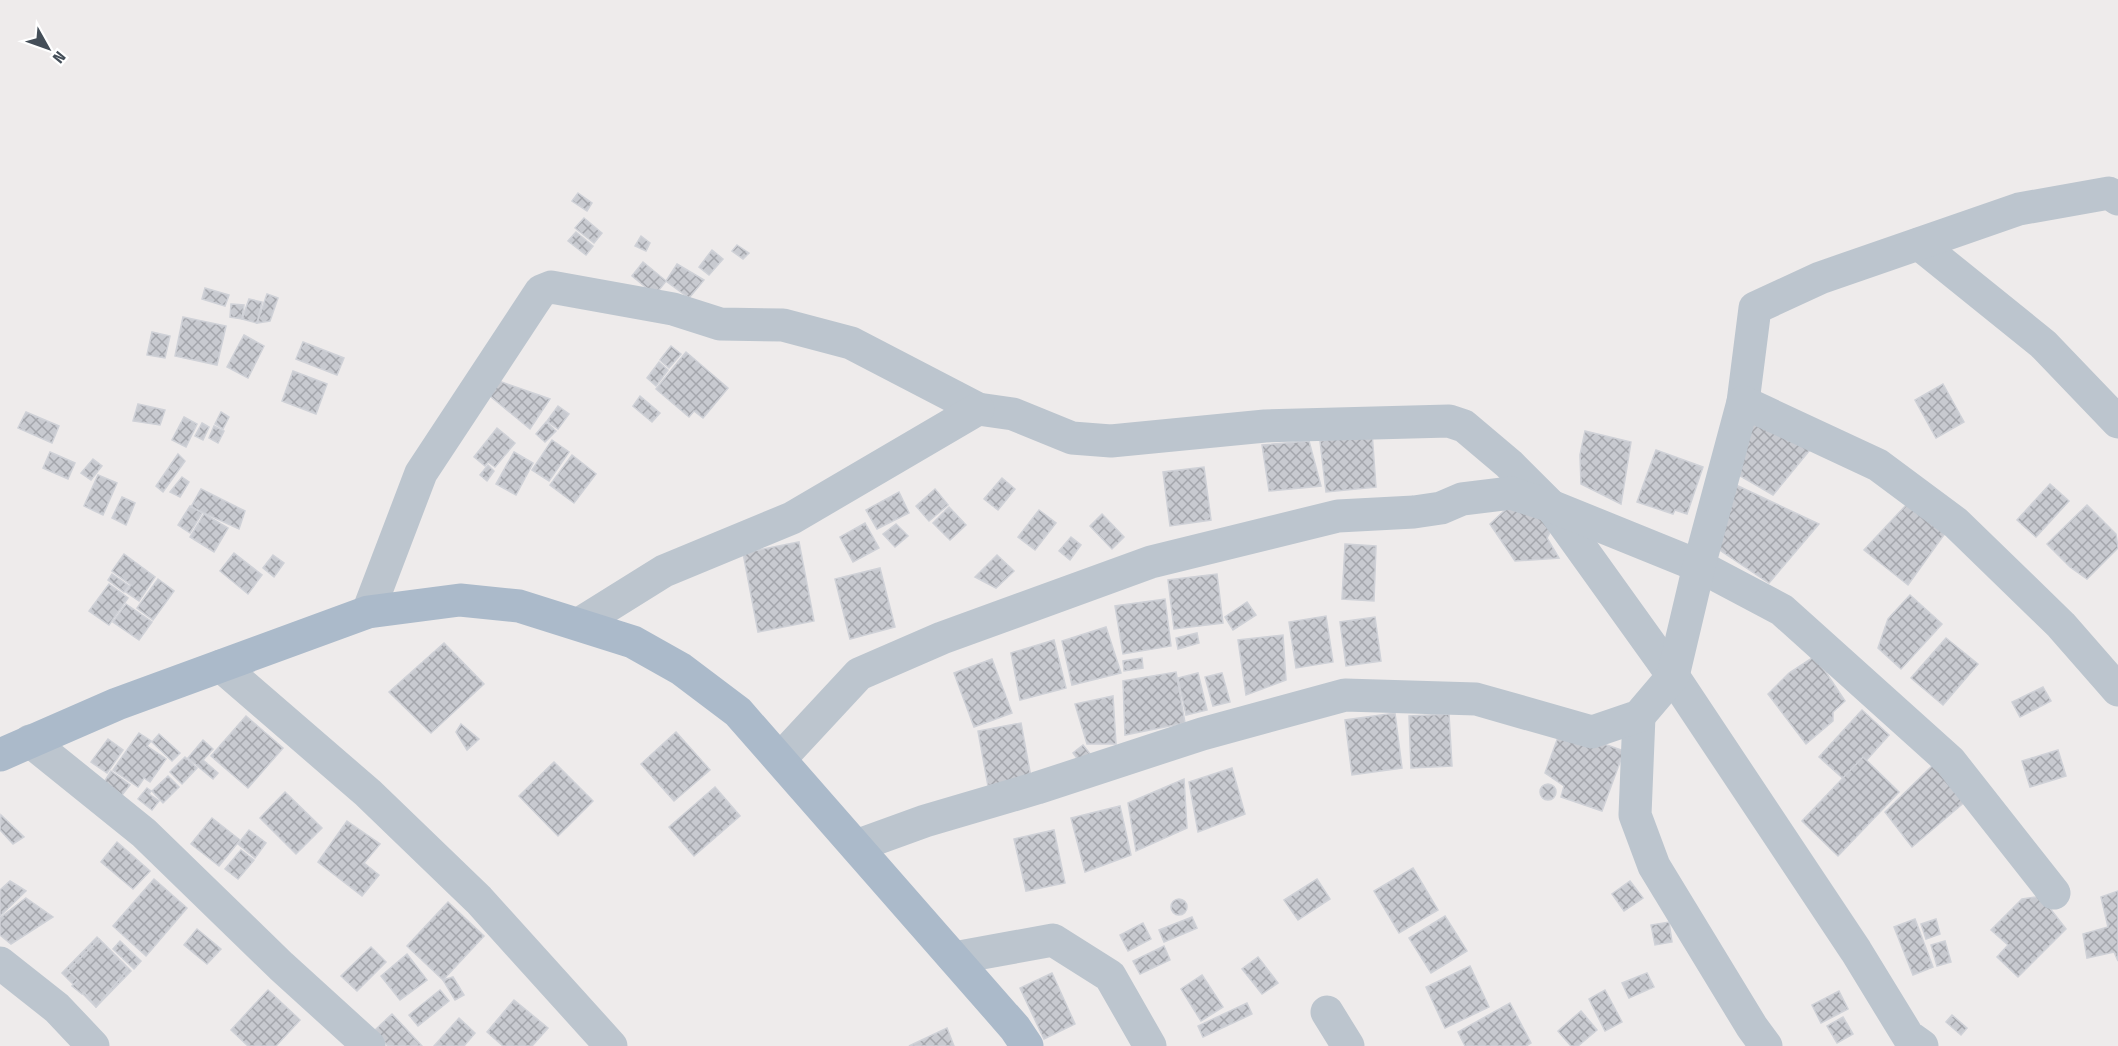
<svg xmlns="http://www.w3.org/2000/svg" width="2118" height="1046" font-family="'Fira Sans Condensed',sans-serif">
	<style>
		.building { fill: url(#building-cross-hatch); stroke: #cfd1d7; stroke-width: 1.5 }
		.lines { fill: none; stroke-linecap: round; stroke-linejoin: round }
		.minor { stroke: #bcc5ce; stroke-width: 33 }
		.major { stroke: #abbaca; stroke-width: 33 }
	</style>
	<defs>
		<pattern id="building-cross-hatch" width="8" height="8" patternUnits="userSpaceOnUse" patternTransform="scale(1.5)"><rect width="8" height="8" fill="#c8cad0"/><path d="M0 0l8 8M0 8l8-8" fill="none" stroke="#a4a6ac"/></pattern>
	</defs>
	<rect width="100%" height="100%" fill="#eeebeb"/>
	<g class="building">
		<path d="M578 193 592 203 587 211 572 201Z"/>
		<path d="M584 218 602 233 594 243 575 228Z"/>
		<path d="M576 232 593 246 586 255 568 241Z"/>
		<path d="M641 236 650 243 646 251 635 246Z"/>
		<path d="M737 245 749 253 743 259 732 251Z"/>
		<path d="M712 250 723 259 709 275 699 267Z"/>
		<path d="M643 262 666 281 655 295 632 276Z"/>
		<path d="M677 264 704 280 689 298 666 281Z"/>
		<path d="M205 288 229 295 225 306 202 299Z"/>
		<path d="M267 294 278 298 270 321 257 323Z"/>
		<path d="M249 299 262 302 257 323 242 319Z"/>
		<path d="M231 304 244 305 242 319 230 317Z"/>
		<path d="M183 317 226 326 217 365 175 356Z"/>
		<path d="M152 332 170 336 165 358 147 355Z"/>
		<path d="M244 335 264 346 248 378 227 367Z"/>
		<path d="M303 342 344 358 337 375 296 359Z"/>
		<path d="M671 346 681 354 669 368 660 360Z"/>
		<path d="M686 352 728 388 703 418 694 411 689 417 656 389Z"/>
		<path d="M659 362 668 370 656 386 647 378Z"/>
		<path d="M293 371 327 384 316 414 282 401Z"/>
		<path d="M496 380 550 399 530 429 490 396Z"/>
		<path d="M1943 384 1964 422 1936 438 1915 400Z"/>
		<path d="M640 396 660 413 652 422 633 406Z"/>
		<path d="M138 404 165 410 160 425 133 421Z"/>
		<path d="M558 406 569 414 558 429 547 421Z"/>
		<path d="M26 412 59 426 52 443 18 428Z"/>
		<path d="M221 412 229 417 223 429 215 424Z"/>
		<path d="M1745 414 1818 440 1773 495 1728 469Z"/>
		<path d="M184 417 197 424 186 447 172 440Z"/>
		<path d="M546 422 556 431 545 442 536 434Z"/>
		<path d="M202 423 209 427 203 440 195 436Z"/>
		<path d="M214 426 224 431 218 443 209 438Z"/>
		<path d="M497 428 515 443 495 467 488 462 485 466 474 457Z"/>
		<path d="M1585 431 1631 442 1621 504 1581 484 1580 455Z"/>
		<path d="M1372 432 1376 487 1326 492 1320 441Z"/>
		<path d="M552 440 569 452 549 481 532 470Z"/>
		<path d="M1309 441 1321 486 1269 491 1262 445Z"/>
		<path d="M1656 450 1703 467 1687 514 1675 510 1673 514 1637 502Z"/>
		<path d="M50 452 75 463 68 479 43 468Z"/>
		<path d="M514 452 533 463 516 495 496 484Z"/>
		<path d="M178 454 185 461 163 492 156 486Z"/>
		<path d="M572 455 596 474 574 503 550 485Z"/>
		<path d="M93 459 102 466 91 480 81 473Z"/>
		<path d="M488 465 494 471 487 481 480 475Z"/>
		<path d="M1204 467 1211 520 1170 526 1163 472Z"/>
		<path d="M98 475 117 483 103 515 84 506Z"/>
		<path d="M182 477 189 482 180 497 170 492Z"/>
		<path d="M1002 478 1015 489 998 510 984 499Z"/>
		<path d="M2050 484 2069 501 2036 537 2017 520Z"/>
		<path d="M1736 485 1819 524 1769 583 1712 545Z"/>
		<path d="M201 489 245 511 239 529 191 507Z"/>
		<path d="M935 489 948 505 929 521 916 506Z"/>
		<path d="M899 492 909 513 877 529 866 510Z"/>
		<path d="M122 497 135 503 126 525 112 518Z"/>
		<path d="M1517 499 1552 529 1547 538 1559 558 1515 561 1490 524Z"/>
		<path d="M1909 502 1946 532 1908 585 1864 550Z"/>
		<path d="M2087 505 2116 534 2118 548 2087 579 2070 567 2047 544Z"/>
		<path d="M190 506 202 513 190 533 178 525Z"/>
		<path d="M949 507 966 525 950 540 933 523Z"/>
		<path d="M1039 510 1056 523 1035 550 1018 537Z"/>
		<path d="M204 514 228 528 214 552 190 537Z"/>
		<path d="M1102 514 1124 537 1112 549 1090 526Z"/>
		<path d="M865 523 879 548 853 562 840 537Z"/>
		<path d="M896 524 908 536 895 547 883 534Z"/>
		<path d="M1071 537 1081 545 1070 560 1059 551Z"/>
		<path d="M799 542 814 621 758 632 743 553Z"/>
		<path d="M1345 544 1376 546 1374 601 1342 599Z"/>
		<path d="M234 553 262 575 248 594 220 571Z"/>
		<path d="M124 554 155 577 139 601 126 592 131 585 112 571Z"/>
		<path d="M273 555 284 563 274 577 263 568Z"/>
		<path d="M997 555 1014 571 996 588 975 577Z"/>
		<path d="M880 568 895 627 850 639 835 579Z"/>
		<path d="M112 574 129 586 124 592 108 580Z"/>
		<path d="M1217 574 1223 623 1174 629 1168 580Z"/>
		<path d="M158 579 174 591 153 620 137 608Z"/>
		<path d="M109 584 128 598 109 625 89 611Z"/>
		<path d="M1910 595 1942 624 1901 669 1878 648 1888 619Z"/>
		<path d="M1165 599 1171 646 1123 654 1115 606Z"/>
		<path d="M1247 602 1256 615 1233 630 1225 617Z"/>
		<path d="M126 604 152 622 139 640 113 622Z"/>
		<path d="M1326 616 1333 662 1296 668 1289 622Z"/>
		<path d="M1375 617 1381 661 1346 666 1340 622Z"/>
		<path d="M1106 627 1121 673 1072 685 1062 641Z"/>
		<path d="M1197 633 1199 643 1178 649 1176 638Z"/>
		<path d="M1283 635 1286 680 1246 695 1238 640Z"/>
		<path d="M1946 638 1978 664 1943 705 1911 678Z"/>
		<path d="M1054 640 1066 688 1020 700 1011 653Z"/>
		<path d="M444 643 484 684 431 733 389 692Z"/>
		<path d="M1815 656 1845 701 1833 712V721L1806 744 1768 694 1789 673Z"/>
		<path d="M1142 658 1143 668 1124 671 1123 661Z"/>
		<path d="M992 659 1012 713 974 727 954 673Z"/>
		<path d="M1176 672 1185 723 1125 735 1123 681Z"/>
		<path d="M1198 673 1207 710 1186 715 1178 678Z"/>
		<path d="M1222 673 1230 702 1213 706 1205 677Z"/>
		<path d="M2043 687 2051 701 2020 717 2012 702Z"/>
		<path d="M1113 696 1116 744H1087L1075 704Z"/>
		<path d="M1862 710 1889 735 1847 782 1819 757Z"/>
		<path d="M1395 713 1402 768 1352 775 1345 720Z"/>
		<path d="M1449 714 1452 766 1411 768 1409 716Z"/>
		<path d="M246 716 283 748 248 788 211 756Z"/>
		<path d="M1021 723 1031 777 988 786 978 731Z"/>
		<path d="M461 724 479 739 467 750 456 732Z"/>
		<path d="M1561 729 1624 751 1602 811 1561 797 1564 786 1545 773Z"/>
		<path d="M676 732 710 770 674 801 641 764Z"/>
		<path d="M139 733 151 741 147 746 166 759 150 782 144 778 138 787 113 770Z"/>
		<path d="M159 734 180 753 172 761 152 742Z"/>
		<path d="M108 739 123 750 107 773 91 762Z"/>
		<path d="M203 740 213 749 203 760 218 773 213 779 188 758Z"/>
		<path d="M1083 745 1095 760 1084 768 1073 753Z"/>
		<path d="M2058 750 2066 776 2030 787 2022 761Z"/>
		<path d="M185 757 197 768 182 784 170 772Z"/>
		<path d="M1863 757 1899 792 1838 856 1802 821Z"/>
		<path d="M554 762 593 801 558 836 519 796Z"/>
		<path d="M1933 765 1967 800 1912 847 1885 812Z"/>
		<path d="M1232 768 1245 814 1198 832 1189 782Z"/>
		<path d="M111 771 130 785 122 795 104 782Z"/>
		<path d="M168 776 179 787 163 803 152 791Z"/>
		<path d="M1184 779 1187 828 1136 851 1128 803Z"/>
		<circle cx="1548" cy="792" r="8"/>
		<path d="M715 787 740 816 694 856 669 827Z"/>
		<path d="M147 788 151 791 149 794 159 801 152 810 138 799Z"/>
		<path d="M285 792 322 828 296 854 260 818Z"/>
		<path d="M1120 806 1131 855 1085 872 1071 818Z"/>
		<path d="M1 815 24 837 13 844 0 830Z"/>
		<path d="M212 818 240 840 219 866 191 844Z"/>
		<path d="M347 821 380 844 364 863 379 875 362 896 318 862Z"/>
		<path d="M249 830 266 843 255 858 238 844Z"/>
		<path d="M1054 830 1065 883 1026 891 1014 839Z"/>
		<path d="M117 842 150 871 133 889 101 862Z"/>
		<path d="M241 850 254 860 238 879 225 869Z"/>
		<path d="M1413 868 1438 910 1399 933 1374 891Z"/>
		<path d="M154 879 187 908 146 956 113 926Z"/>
		<path d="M1317 879 1330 899 1298 920 1284 900Z"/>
		<path d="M10 881 26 891 0 916V890Z"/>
		<path d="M1630 881 1643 898 1624 911 1612 894Z"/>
		<path d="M2118 891V961L2114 952 2087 958 2083 934 2108 927 2101 897Z"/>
		<path d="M2038 893 2066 929 2018 977 1997 957 2008 945 1991 930 2022 899 2036 897Z"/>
		<path d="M26 898 53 917 11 944 0 935V918Z"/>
		<circle cx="1179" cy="907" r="8"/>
		<path d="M448 902 484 936 443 980 407 946Z"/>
		<path d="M1445 916 1467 951 1431 973 1409 938Z"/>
		<path d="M1192 917 1197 928 1164 942 1159 930Z"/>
		<path d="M1915 919 1933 967 1913 975 1894 927Z"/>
		<path d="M1936 919 1940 934 1926 939 1921 924Z"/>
		<path d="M1669 922 1672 942 1655 945 1651 925Z"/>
		<path d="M1143 923 1151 939 1128 951 1120 935Z"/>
		<path d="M197 929 221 949 207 964 184 945Z"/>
		<path d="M97 937 131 971 96 1007 62 973Z"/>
		<path d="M99 939 128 969 96 1007 84 992 82 994 72 986 78 980 68 971Z"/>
		<path d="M120 941 141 961 134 969 113 949Z"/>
		<path d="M1945 941 1951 962 1937 966 1931 945Z"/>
		<path d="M1164 946 1170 960 1140 974 1133 961Z"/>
		<path d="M371 947 386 962 357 991 341 976Z"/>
		<path d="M407 954 427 980 400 1000 381 976Z"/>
		<path d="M1258 957 1278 983 1262 994 1242 969Z"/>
		<path d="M1470 966 1489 1007 1445 1028 1426 987Z"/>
		<path d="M1052 973 1075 1024 1044 1039 1020 988Z"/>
		<path d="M1647 973 1654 987 1629 998 1622 983Z"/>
		<path d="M1202 975 1223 1007 1201 1021 1181 989Z"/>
		<path d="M453 977 464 995 455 1000 443 980Z"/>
		<path d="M268 990 300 1020 276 1046H248L231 1030Z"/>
		<path d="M440 990 449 1001 418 1026 409 1015Z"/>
		<path d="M1605 990 1622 1022 1605 1031 1589 999Z"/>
		<path d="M1839 991 1848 1009 1821 1023 1812 1005Z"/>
		<path d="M514 1000 548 1028 532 1046H503L487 1032Z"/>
		<path d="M1247 1003 1252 1014 1203 1037 1198 1026Z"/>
		<path d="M1510 1003 1531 1043 1526 1046H1465L1458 1032Z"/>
		<path d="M1581 1011 1597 1030 1578 1046H1571L1558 1031Z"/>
		<path d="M392 1014 422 1046H388L374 1031Z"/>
		<path d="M1952 1015 1967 1028 1961 1035 1946 1022Z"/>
		<path d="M1843 1017 1853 1034 1837 1043 1827 1026Z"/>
		<path d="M459 1018 475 1033 464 1046H434Z"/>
		<path d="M947 1028 954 1046H909Z"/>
	</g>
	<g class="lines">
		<g class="minor">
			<path d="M1919 244 2043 344 2118 422"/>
			<path d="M1743 402 1755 308 1820 278 2019 209 2109 193 2118 199"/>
			<path d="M368 612 421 473 533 303 541 291 551 287 673 309 720 324 783 325 851 343 978 409 1013 414 1072 438 1111 441 1265 426 1449 421 1464 426 1509 464 1551 506 1673 676 1856 951 1908 1036 1922 1046"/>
			<path d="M579 624 664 571 792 518 978 409"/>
			<path d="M221 666 368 793 479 900 611 1046"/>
			<path d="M1639 716 1635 815 1654 866 1752 1027 1766 1046"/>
			<path d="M30 741 144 833 281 966 369 1046"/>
			<path d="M780 759 859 674 942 638 1151 562 1338 516 1414 512 1441 508 1462 499 1511 493 1551 506 1699 566 1782 610 1950 761 2054 893"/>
			<path d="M856 846 925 821 1037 788 1202 734 1345 695 1476 699 1592 732 1639 716 1673 676 1699 566 1743 402 1878 465 1956 523 2061 625 2118 690"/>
			<path d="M954 958 1053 940 1110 976 1150 1046"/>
			<path d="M0 963 57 1008 93 1046"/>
			<path d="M1327 1012 1348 1046"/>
		</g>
		<path class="major" d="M0 755 117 704 368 612 460 600 519 606 633 642 681 669 738 712 1015 1028 1027 1046"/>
	</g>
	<g transform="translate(48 48) rotate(130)" stroke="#ffffff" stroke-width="4.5" paint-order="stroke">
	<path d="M0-4.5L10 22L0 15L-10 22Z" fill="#444e58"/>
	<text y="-9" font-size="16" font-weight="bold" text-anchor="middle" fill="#444e58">N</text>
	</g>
</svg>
